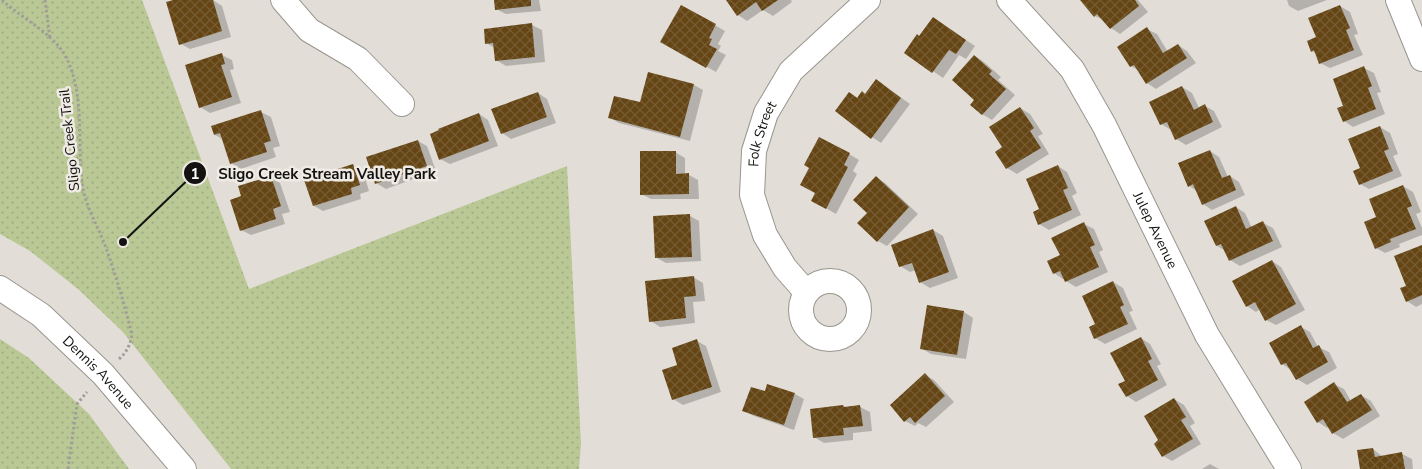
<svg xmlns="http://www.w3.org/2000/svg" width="1422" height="469" font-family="'Nunito Sans',sans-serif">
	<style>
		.park { fill: url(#park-dots) }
		.shadow { fill: #0003 }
		.building { fill: url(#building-cross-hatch) }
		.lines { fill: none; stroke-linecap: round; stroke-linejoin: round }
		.minor-casing { stroke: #99958f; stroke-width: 26 }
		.path { stroke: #a09d98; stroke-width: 3; stroke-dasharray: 2.5 2.5; stroke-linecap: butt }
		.minor { stroke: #fff; stroke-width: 24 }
		.labels { text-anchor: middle; stroke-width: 5; stroke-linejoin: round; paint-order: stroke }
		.street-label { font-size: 14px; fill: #131210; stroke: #efebe4 }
		.leader { fill: none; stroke: #131210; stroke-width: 2 }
		.callout-dot { fill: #131210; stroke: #efebe4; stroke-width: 2 }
		.mark-label { font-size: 15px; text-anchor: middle; font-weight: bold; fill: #fff }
		.callout-label { font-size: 15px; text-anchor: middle; font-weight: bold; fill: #131210; stroke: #efebe4; stroke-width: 5; stroke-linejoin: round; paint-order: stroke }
	</style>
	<defs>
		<pattern id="park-dots" width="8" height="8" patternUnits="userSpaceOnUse" patternTransform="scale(1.25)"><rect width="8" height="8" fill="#bac896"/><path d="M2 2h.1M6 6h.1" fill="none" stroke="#9fab80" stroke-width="1.8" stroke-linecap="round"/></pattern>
		<pattern id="building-cross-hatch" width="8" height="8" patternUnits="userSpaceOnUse" patternTransform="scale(1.25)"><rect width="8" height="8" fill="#654513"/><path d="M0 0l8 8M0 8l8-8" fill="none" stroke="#765c34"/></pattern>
	</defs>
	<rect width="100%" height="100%" fill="#e2ded7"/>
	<g class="park">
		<path d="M0 0H142L249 289 567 166 581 444 579 469H231L123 332 78 289 30 251 0 234Z"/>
		<path d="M0 339 29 358 89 414 129 469H0Z"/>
	</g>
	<g class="shadow">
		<path d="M177 0H213L222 6 231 37 190 49 181 44Z"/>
		<path d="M495 0H539L541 11 506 14 496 9Z"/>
		<path d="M727 0H791L792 2 773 16 763 10 747 21 738 15Z"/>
		<path d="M1082 0H1138L1148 12 1120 34 1111 28 1105 21 1095 16Z"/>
		<path d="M1287 0H1327L1298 11 1289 6Z"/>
		<path d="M682 6 725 31 718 44 721 46 718 51 726 55 716 72 662 42Z"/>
		<path d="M1340 6 1350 12 1358 34 1354 35 1363 55 1330 68 1320 63 1317 54 1312 51 1317 38Z"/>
		<path d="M934 19 975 46 966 59 959 55 943 78 905 52 920 38Z"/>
		<path d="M532 25 542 30 545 62 506 66 496 60 495 48 486 43Z"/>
		<path d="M1147 29 1157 34 1168 52 1178 45 1187 51 1196 63 1156 89 1147 83 1138 70 1131 66Z"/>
		<path d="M222 55 232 60 234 69 230 70 241 103 210 113 200 107Z"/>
		<path d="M975 56 984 62 1001 77 998 80 1015 95 992 120 982 114 976 100Z"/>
		<path d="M1364 68 1374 73 1381 92 1377 93 1385 114 1353 127 1344 121 1345 107Z"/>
		<path d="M694 85 703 90 690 141 619 123 609 117 641 104Z"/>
		<path d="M886 87 910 104 881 143 872 137 850 93 858 98Z"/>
		<path d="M1182 87 1192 93 1199 108 1205 106 1214 111 1222 127 1186 145 1176 139 1171 130 1161 124Z"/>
		<path d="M538 93 547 99 556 123 511 139 502 133Z"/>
		<path d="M1020 108 1030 114 1043 134 1038 136 1049 154 1017 174 1007 168 997 152 1004 148Z"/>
		<path d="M261 112 271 117 280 146 273 148 276 157 241 169 231 163 224 140 215 135Z"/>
		<path d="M479 114 488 120 498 146 450 164 440 159V131Z"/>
		<path d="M1380 127 1390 133 1398 154 1393 156 1402 176 1369 189 1360 184 1362 169Z"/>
		<path d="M418 141 427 146 436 171 386 189 376 183Z"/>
		<path d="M1210 151 1219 157 1228 177 1230 176 1239 182 1245 195 1212 210 1203 204 1197 191 1189 186Z"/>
		<path d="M675 152 685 158V175H689L698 180 699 199H651L641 194Z"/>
		<path d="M849 154 859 160 853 171 857 174 836 214 822 206Z"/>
		<path d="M353 165 363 171 369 191 360 194 361 199 323 211 314 206Z"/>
		<path d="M1058 166 1067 172 1077 193 1072 196 1081 215 1049 230 1039 224 1041 209Z"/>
		<path d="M270 177 280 183 290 212 282 214 285 224 251 235 241 230 243 197Z"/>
		<path d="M876 177 885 183 918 214 887 246 878 241 869 213Z"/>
		<path d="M1403 186 1413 192 1421 212 1416 214 1422 228V235L1399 244 1400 247 1385 253 1376 248 1378 217Z"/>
		<path d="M1236 207 1245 213 1252 228 1263 223 1273 228 1282 247 1240 266 1230 260 1226 251 1217 246Z"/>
		<path d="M690 216 699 221 701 261 666 263 657 258Z"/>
		<path d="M1084 224 1094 229 1103 250 1099 252 1108 272 1076 287 1066 281 1065 278 1063 279 1054 273 1061 256Z"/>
		<path d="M933 230 943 236 958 278 930 288 920 282 916 270 910 272 900 266Z"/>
		<path d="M1422 246V304L1416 307 1407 301 1408 286Z"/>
		<path d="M1272 261 1281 267 1305 310 1276 325 1266 320 1260 309 1256 312 1247 306Z"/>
		<path d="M693 277 703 283 705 301 693 302 695 323 660 327 651 321Z"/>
		<path d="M1113 282 1123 288 1133 311 1129 312 1137 329 1105 344 1095 338 1097 325Z"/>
		<path d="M964 312 973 318 966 359 931 354 921 348Z"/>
		<path d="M1301 327 1310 332 1318 347 1329 352 1337 368 1307 385 1297 379 1291 370 1282 364Z"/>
		<path d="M1141 338 1150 344 1161 364 1157 366 1167 385 1136 402 1127 396V381Z"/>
		<path d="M697 341 706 346 721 392 683 405 673 399Z"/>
		<path d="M925 375 934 380 954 402 926 427 918 423 915 426 905 421Z"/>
		<path d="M1334 384 1344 389 1351 401 1361 395 1371 401 1380 416 1343 439 1333 433 1329 426 1327 428 1318 422Z"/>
		<path d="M768 385 795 394 804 399 794 430 754 416 744 411 765 393Z"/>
		<path d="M1174 399 1184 405 1195 423 1190 426 1201 444 1172 461 1163 456 1160 441Z"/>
		<path d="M843 406 847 408 860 407 870 412 872 431 853 433V440L824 443 814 437Z"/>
		<path d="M1373 449 1383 457 1402 454 1412 459 1413 469H1361Z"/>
		<path d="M1210 464 1219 469H1202Z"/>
	</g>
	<g class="building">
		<path d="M173 0H213L222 31 179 45 166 2Z"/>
		<path d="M494 0H531V6L495 10Z"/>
		<path d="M726 0H778L762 11 756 2 737 16Z"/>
		<path d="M1080 0H1135L1139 6 1110 29 1097 14 1094 17Z"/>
		<path d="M681 5 716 24 709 38 712 39 709 45 717 49 706 68 660 42Z"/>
		<path d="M1340 5 1350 28 1346 30 1354 50 1319 64 1314 50 1311 52 1307 41 1316 37 1308 18Z"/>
		<path d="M933 17 966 40 956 54 949 50 932 73 904 53 917 34 919 36Z"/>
		<path d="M532 23 535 57 495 61 493 43 485 44 484 29Z"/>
		<path d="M1147 27 1163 53 1178 44 1187 58 1146 84 1134 65 1130 67 1117 47Z"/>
		<path d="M222 53 225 64 221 65 232 97 199 108 185 65Z"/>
		<path d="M974 55 992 71 989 74 1006 89 982 115 970 105 974 100 952 80Z"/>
		<path d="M1364 66 1372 86 1368 88 1376 109 1343 122 1337 108 1343 106 1333 79Z"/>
		<path d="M648 72 694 84 680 137 608 118 614 96 640 102Z"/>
		<path d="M876 79 901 98 871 139 835 111 849 92 857 98 862 91 865 94Z"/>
		<path d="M1182 86 1194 110 1205 104 1213 122 1175 140 1167 122 1160 125 1149 102Z"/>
		<path d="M538 92 547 117 501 134 491 109Z"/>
		<path d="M1020 107 1034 128 1030 131 1041 148 1006 169 995 152 1002 147 989 127Z"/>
		<path d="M261 110 271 141 264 143 267 152 230 164 220 133 214 135 211 126Z"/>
		<path d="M479 113 489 141 439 160 430 134 439 130 438 129Z"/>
		<path d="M1380 126 1389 149 1384 151 1393 171 1359 185 1353 171 1360 168 1348 139Z"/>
		<path d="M819 137 850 153 844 165 848 167 826 209 811 201 815 193 800 185 809 168 804 165Z"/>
		<path d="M418 140 427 166 375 184 366 157Z"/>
		<path d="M1210 150 1222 178 1230 175 1236 190 1202 205 1193 184 1188 187 1178 163Z"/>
		<path d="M640 151H676V174L689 173V194L640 195Z"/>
		<path d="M353 164 360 185 351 188 352 194 313 206 304 180Z"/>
		<path d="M1058 165 1068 188 1063 190 1072 210 1038 225 1033 212 1039 209 1026 179Z"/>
		<path d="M271 176 281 206 273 209 276 219 240 231 230 200 241 196 238 186Z"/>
		<path d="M876 176 909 207 877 242 857 223 867 213 853 200Z"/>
		<path d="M1403 185 1412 206 1407 208 1416 229 1390 239 1391 242 1375 249 1364 222 1376 217 1369 199Z"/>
		<path d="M1236 206 1246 229 1263 221 1273 241 1229 261 1221 244 1216 246 1204 221Z"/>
		<path d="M690 214 692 257 655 258 653 216Z"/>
		<path d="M1084 222 1095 245 1090 247 1099 267 1065 282 1060 271 1053 274 1047 261 1060 255 1051 238Z"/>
		<path d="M933 229 949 272 919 283 912 263 899 267 891 245Z"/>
		<path d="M1422 245V295L1406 302 1400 288 1406 286 1394 256Z"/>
		<path d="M1272 260 1296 304 1265 321 1255 302 1246 307 1232 281Z"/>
		<path d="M694 276 696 296 684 297 686 318 649 322 645 281Z"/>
		<path d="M1113 281 1124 305 1120 307 1128 324 1094 339 1089 327 1095 324 1082 296Z"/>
		<path d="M927 305 964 311 957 355 920 349Z"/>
		<path d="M1301 325 1313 348 1319 345 1328 362 1296 380 1286 363 1281 365 1269 343Z"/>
		<path d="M1141 337 1152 359 1148 361 1158 380 1126 397 1118 384 1125 381 1110 353Z"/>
		<path d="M697 339 712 387 672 400 662 370 677 365 672 348Z"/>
		<path d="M925 373 945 396 915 423 910 417 904 422 890 405Z"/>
		<path d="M1334 382 1347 402 1361 394 1372 410 1332 434 1323 419 1317 423 1304 402Z"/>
		<path d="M767 384 795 393 784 425 742 411 751 387 765 391Z"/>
		<path d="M1174 398 1186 417 1181 420 1193 439 1162 457 1154 444 1158 440 1144 416Z"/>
		<path d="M843 405 844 407 860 405 863 426 843 428 844 435 813 438 810 409Z"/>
		<path d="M1373 448 1375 457 1402 452 1405 469H1360L1357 450Z"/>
	</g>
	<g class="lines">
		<defs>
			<g id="minor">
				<path d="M283 0 309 30 358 59 402 104"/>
				<path id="s1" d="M1009 0 1072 69 1104 125 1207 335 1289 469"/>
				<path d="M1398 0 1422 59"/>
				<circle cx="830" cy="310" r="29"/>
				<path id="s2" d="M0 288 41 315 103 374 184 469"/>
				<path id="s3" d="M806 292 785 268 765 235 752 195 754 151 766 113 791 71 868 0"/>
			</g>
		</defs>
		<use href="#minor" class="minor-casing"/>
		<g class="path">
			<path d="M2 0C20 17 49 31 63 52 86 89 77 142 82 183 85 206 98 226 106 248 116 276 125 306 132 335 130 345 127 352 119 359"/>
			<path d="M45 0 50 39"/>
			<path d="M68 469 77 404 87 392"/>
		</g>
		<use href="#minor" class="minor"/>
	</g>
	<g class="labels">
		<g class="street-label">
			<text dy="5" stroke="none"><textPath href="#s3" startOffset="175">Folk Street</textPath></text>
			<text transform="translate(69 140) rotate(-96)" y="5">Sligo Creek Trail</text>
			<text dy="5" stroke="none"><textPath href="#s1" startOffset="275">Julep Avenue</textPath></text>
			<text dy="5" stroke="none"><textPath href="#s2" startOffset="130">Dennis Avenue</textPath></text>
		</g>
	</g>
	<path class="leader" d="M123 242L195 173"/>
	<g class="callout-dot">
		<circle cx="123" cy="242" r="5"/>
		<circle cx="195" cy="173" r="12"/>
	</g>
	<g class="mark-label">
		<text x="195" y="179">1</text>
	</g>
	<g class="callout-label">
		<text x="327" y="179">Sligo Creek Stream Valley Park</text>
	</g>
</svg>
